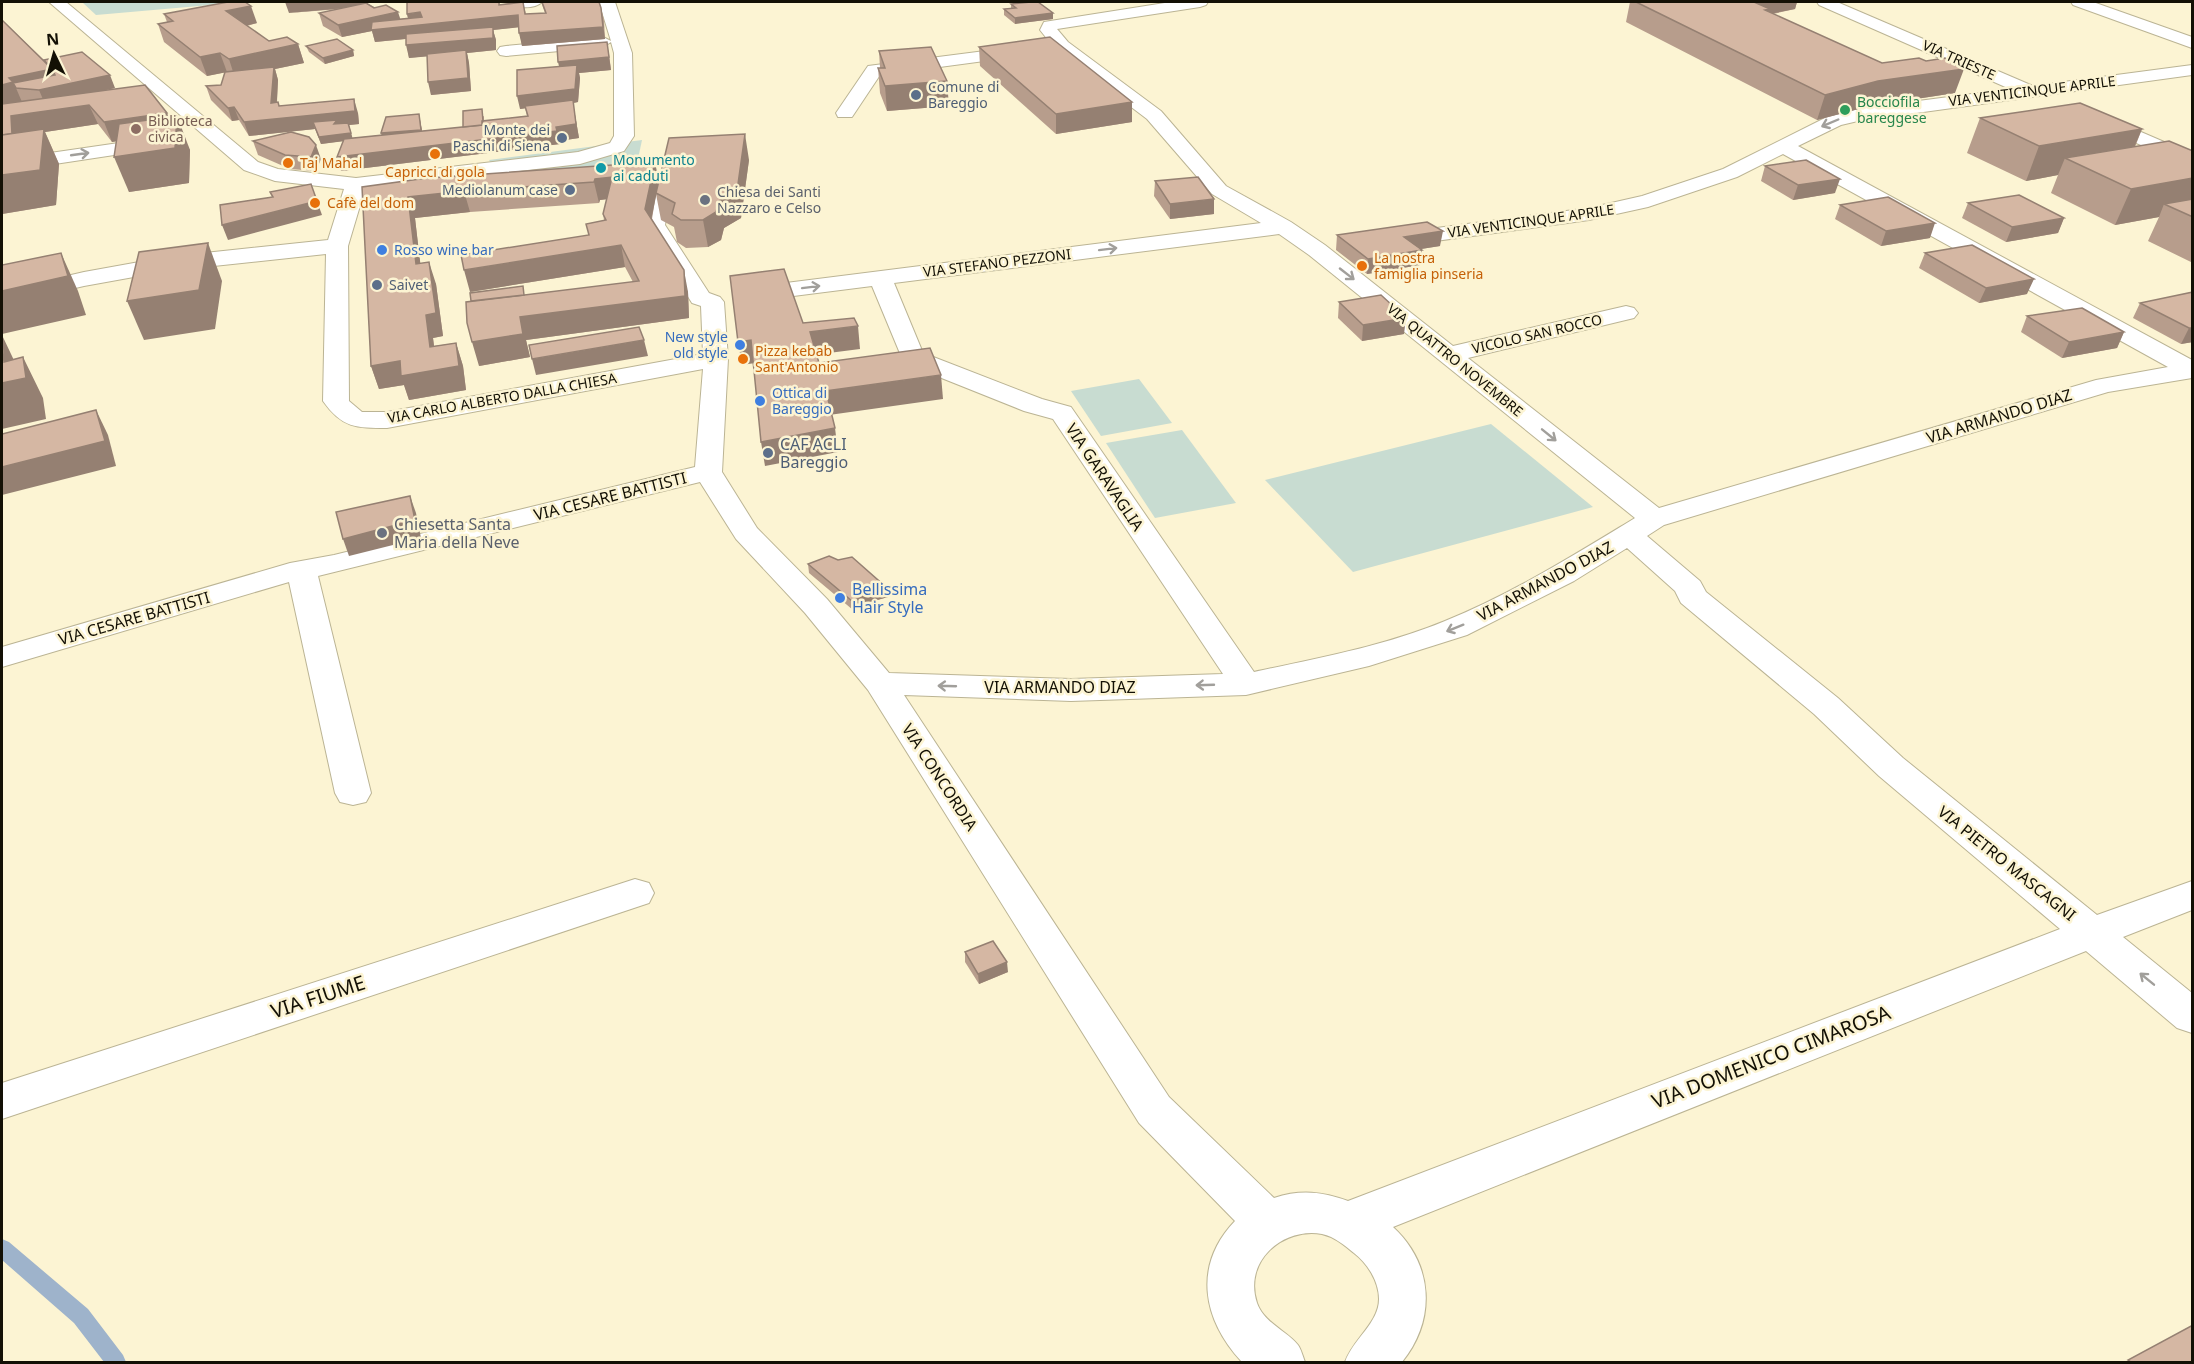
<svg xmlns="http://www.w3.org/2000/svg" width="2194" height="1364" font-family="'Noto Sans',sans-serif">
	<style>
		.green { fill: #c8dcd1 }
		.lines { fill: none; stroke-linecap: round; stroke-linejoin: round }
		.stream { fill: #9eb3cb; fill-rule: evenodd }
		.minor-casing { stroke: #bbb494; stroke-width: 2 }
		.minor { fill: #fff; fill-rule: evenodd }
		.wall { fill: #b79d8c }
		.shaded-wall { fill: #958072 }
		.building { fill: #d5b7a3; stroke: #958072; stroke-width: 1.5 }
		.oneway { stroke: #a19f9b }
		.service-dot { fill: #5c6f8a; stroke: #fcf4d3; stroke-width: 2 }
		.leisure-dot { fill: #2e9e5b; stroke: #fcf4d3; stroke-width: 2 }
		.education-dot { fill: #8d6e63; stroke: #fcf4d3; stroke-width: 2 }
		.food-dot { fill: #e8710a; stroke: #fcf4d3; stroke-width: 2 }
		.culture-dot { fill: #0f9aa8; stroke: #fcf4d3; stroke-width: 2 }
		.worship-dot { fill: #6b7280; stroke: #fcf4d3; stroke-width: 2 }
		.shop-dot { fill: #3f7fe0; stroke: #fcf4d3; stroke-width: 2 }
		.labels { text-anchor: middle; stroke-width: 5; stroke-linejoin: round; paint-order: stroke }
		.far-street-label { font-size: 14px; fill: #131005; stroke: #fcf4d3 }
		.far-service-label { font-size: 14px; fill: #4e5e75; stroke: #fcf4d3; text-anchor: start }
		.far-leisure-label { font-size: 14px; fill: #27864d; stroke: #fcf4d3; text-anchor: start }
		.far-education-label { font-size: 14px; fill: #785e54; stroke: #fcf4d3; text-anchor: start }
		.far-culture-label { font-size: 14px; fill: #0d838f; stroke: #fcf4d3; text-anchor: start }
		.far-food-label { font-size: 14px; fill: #c56008; stroke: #fcf4d3; text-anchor: start }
		.far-worship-label { font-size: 14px; fill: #5b616d; stroke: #fcf4d3; text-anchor: start }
		.far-shop-label { font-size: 14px; fill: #366cbe; stroke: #fcf4d3; text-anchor: start }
		.street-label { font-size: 16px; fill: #131005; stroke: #fcf4d3 }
		.service-label { font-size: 16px; fill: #4e5e75; stroke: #fcf4d3; text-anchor: start }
		.worship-label { font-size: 16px; fill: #5b616d; stroke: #fcf4d3; text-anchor: start }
		.shop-label { font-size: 16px; fill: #366cbe; stroke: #fcf4d3; text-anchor: start }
		.near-street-label { font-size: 20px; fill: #131005; stroke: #fcf4d3 }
	</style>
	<rect width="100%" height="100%" fill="#fcf4d3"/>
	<g class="green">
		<path d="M82 2H245L96 15Z"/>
		<path d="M642 140 634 178 509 189 489 160Z"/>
		<path d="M1139 379 1172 423 1101 436 1071 391Z"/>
		<path d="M1491 424 1593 507 1353 572 1265 480Z"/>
		<path d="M1182 430 1236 503 1155 518 1106 443Z"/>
	</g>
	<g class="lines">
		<path class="stream" d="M2 1239 9 1242 88 1309 123 1355 126 1362H104L74 1323 2 1260Z"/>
		<defs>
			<g id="minor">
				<path d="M49 2H66L258 162 278 169 356 178 578 152 610 143 614 136V53L611 42 603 47 506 56 500 55 497 51 500 47 506 46 603 37 611 41 599 2H615L632 53 634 136 624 151 580 164 365 189 348 246 349 401 362 412H387L703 354 701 306 692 303 643 225 652 182 655 178H669L672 182 665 225 709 293 720 297 724 302 728 359 722 472 757 528 827 599 889 673 1071 679 1223 674 1053 419 1024 411 904 363 872 286 746 302 738 300 734 295 738 290 746 288 1261 223 1212 194 1147 119 1056 50 1040 30 1044 22 1171 2H1208L1206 5 1200 7 1057 29 1068 42 1161 111 1226 186 1291 222 1325 245 1453 346 1626 306 1634 308 1638 313 1634 318 1468 358 1659 508 2096 380 2168 367 1783 154 1737 177 1648 207 1589 220 1399 246 1391 244 1388 239 1391 234 1589 208 1642 196 1723 169 1827 117 1857 109 2010 89 1819 5 1817 2H1837L2033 86 2192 65V75L1858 121 1841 125 1798 146 2192 360V378L2108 392 1664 525 1647 536 1700 581 1706 592 1838 698 1903 758 2097 915 2192 881V910L2123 937 2192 993V1033L2177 1028 2086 951 1393 1227C1434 1265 1436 1320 1402 1362H1345C1353 1339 1379 1323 1379 1299 1379 1281 1367 1263 1354 1253 1344 1245 1335 1237 1322 1234 1283 1227 1243 1261 1257 1303 1264 1323 1287 1331 1298 1345 1301 1349 1303 1357 1305 1362H1242C1203 1320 1192 1266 1235 1221L1139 1123 868 690 805 613 736 539 700 482 318 576 371 793 366 802 353 805 340 802 335 793 289 582 2 667V647L290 563 334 555 695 467 703 369 387 428C356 428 342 428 323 401L326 254 167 271 84 286 2 305V291L84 272 167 257 328 240 344 189 275 181 244 170ZM1279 234 1309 255 1635 518C1574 555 1512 594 1445 621 1385 646 1318 658 1254 672L1071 407 1042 399 923 353 894 283ZM1627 548 1675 591 1681 603 1814 714 1879 776 2060 929 1348 1201C1323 1192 1301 1189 1274 1198L1169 1097 904 695 1071 701 1246 695 1369 666 1467 635 1574 581Z"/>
				<path d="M509 2H542C535 9 516 9 509 2Z"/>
				<path d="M2071 2H2093L2192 37V48L2073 5Z"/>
				<path d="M1023 46 1029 47 1032 51 1029 55 880 75 852 117H838L836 113 868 66Z"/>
				<path d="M2097 113 2192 154V167L2090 123 2088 119 2090 115Z"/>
				<path d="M160 137 167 139 170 143 167 147 2 172V160Z"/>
				<path d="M635 879 649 883 654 893 649 903 2 1119V1083Z"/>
			</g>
		</defs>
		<use href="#minor" class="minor-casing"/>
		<use href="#minor" class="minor"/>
	</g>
	<g class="wall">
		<path d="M523 2 526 14 545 13 541 2H599L601 8 604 20 605 39 522 46 519 27 493 30 496 40V50L467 53 469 63 471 91 431 95 427 56 409 58 406 39 375 42 372 31 342 37 323 26 319 13 340 9 289 13 368 4 400 19 408 18 407 14Z"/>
		<path d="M1630 2H1797L1795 9 1773 14 1882 63 1955 93 1870 106 1817 120 1626 22Z"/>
		<path d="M1011 4 1053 13V19L1015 24 1004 15V9L1011 8Z"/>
		<path d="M164 14 257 23 247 26 269 41 298 44 304 63 275 69 278 80 277 102 279 106 358 113 359 124 349 125 352 138 382 135 381 133 419 114 422 131 463 127 484 116V121L527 116 525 108 520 109 559 66 609 54 611 70 579 73 580 78 578 102 573 103 579 138 559 141 560 144 341 171 343 141 321 144 315 129 249 136 239 120 232 121 211 100 206 86 221 85 228 72H227L207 76 164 42 158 24 167 22Z"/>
		<path d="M2 20 44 60 115 88 106 90 167 113 168 117 190 150 189 183 129 192 116 141 112 142 98 124 45 132 59 164 56 205 2 214Z"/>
		<path d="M306 46 353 50 354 56 325 64 309 52Z"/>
		<path d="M979 47 1132 102V122L1056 134 980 66Z"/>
		<path d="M879 51 949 106 887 111 880 93 878 68H880Z"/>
		<path d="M1980 118 2142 129 2135 147 2193 151V263L2148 241 2159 217 2115 225 2051 193 2058 175 2026 181 1967 153Z"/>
		<path d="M253 141 321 159 316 171 290 169 258 155Z"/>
		<path d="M749 160 741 218 724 228 721 240 708 247 686 248 677 242 674 227 661 220 656 194 652 219 688 292 689 318 526 340 530 357 479 366 525 295 633 282 625 267 470 292 589 235 604 220 603 214 607 199 600 200 599 203 470 212 415 218 420 263 436 284 443 336 433 338 434 346 456 343 463 366 466 390 409 400 404 385 379 389 371 366 362 187 427 178 659 182Z"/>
		<path d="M1765 166 1835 193 1793 200 1761 181Z"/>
		<path d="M1155 181 1214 214 1170 219 1154 196Z"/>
		<path d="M1968 203 2064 218 2058 233 2006 242 1962 218Z"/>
		<path d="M1840 205 1930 238 1881 246 1835 219Z"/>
		<path d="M1337 235 1440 246 1421 249 1420 265 1367 274 1336 250Z"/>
		<path d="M1925 253 2027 294 1979 303 1919 268Z"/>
		<path d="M2193 292V342L2181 344 2133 318 2140 303Z"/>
		<path d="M1339 302 1404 334 1362 341 1338 318Z"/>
		<path d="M2027 316 2124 332 2117 348 2062 358 2021 332Z"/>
		<path d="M808 564 887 588 888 597 863 604 864 606 853 610 809 573Z"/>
		<path d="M965 952 1008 972 979 984 965 962Z"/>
	</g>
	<g class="shaded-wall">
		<path d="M285 2H368V6L289 13Z"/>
		<path d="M499 2 500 6 518 15 521 27 493 30 496 40V50L467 53 469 63 471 91 431 95 428 82 466 53 409 58 406 45 493 30 375 42 372 31 342 37 338 25 398 12 402 24 410 26 407 14Z"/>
		<path d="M1758 2H1797L1795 9 1754 17Z"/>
		<path d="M251 6 257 23 232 29 226 11Z"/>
		<path d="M601 8 605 39 522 46 519 33Z"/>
		<path d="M1053 13V19L1015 24V18Z"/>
		<path d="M607 42 611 70 579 73 580 78 578 102 573 103 579 138 559 141 560 144 341 171 337 157 556 127 573 103 520 109 517 96 561 75 558 62Z"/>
		<path d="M298 44 304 63 275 69 278 80 276 116 235 78 229 59Z"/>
		<path d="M353 50 354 56 325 64 323 58Z"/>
		<path d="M220 53 227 72 207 76 200 57Z"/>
		<path d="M52 69 110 75 115 88 45 104 39 90 16 88 22 102 2 106V85L9 78Z"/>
		<path d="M1964 69 1955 93 1870 106 1817 120 1825 95 1878 81Z"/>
		<path d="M947 81 949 106 887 111 885 86Z"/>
		<path d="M354 99 358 113 359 124 349 125 353 140 321 144 313 122 315 129 249 136 244 122 283 118Z"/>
		<path d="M1132 102V122L1056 134V114Z"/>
		<path d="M89 105 98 124 45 132 59 164 56 205 2 214V175L11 116Z"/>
		<path d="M234 107 239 120 232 121 228 108Z"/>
		<path d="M167 113 174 133 112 142 104 122Z"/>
		<path d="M419 114 423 137 383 140 381 133Z"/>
		<path d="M177 116 190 150 189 183 129 192 114 157Z"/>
		<path d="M2142 129 2127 164 2065 158 2058 175 2026 181 2039 146Z"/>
		<path d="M745 134 749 160 741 218 724 228 721 240 708 247 703 220 719 201Z"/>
		<path d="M316 145 321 159 316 171 311 157Z"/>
		<path d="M655 162 659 182 649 230 645 209Z"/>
		<path d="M612 177 617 198 600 200 599 203 594 182 595 179Z"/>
		<path d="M2193 178V211L2164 204 2159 217 2115 225 2131 189Z"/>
		<path d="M1840 179 1835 193 1793 200 1798 185Z"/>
		<path d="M464 191 470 212 415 218 423 286 416 264 408 197Z"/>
		<path d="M1214 199V214L1170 219V204Z"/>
		<path d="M317 201 322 215 228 240 222 225Z"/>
		<path d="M2064 218 2058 233 2006 242 2012 227Z"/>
		<path d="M1935 223 1930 238 1881 246 1886 231Z"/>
		<path d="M1443 231 1440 246 1402 252 1404 237Z"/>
		<path d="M208 243 222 281 215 329 144 340 127 301Z"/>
		<path d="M621 245 625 267 470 292 464 270Z"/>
		<path d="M1422 250 1420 265 1367 274 1368 259Z"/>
		<path d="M61 253 78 291 86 315 2 334V291Z"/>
		<path d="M429 262 436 284 443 336 433 338 437 370 456 343 463 366 466 390 409 400 404 385 379 389 371 366 430 347 426 315Z"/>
		<path d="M684 270 688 292 689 318 526 340 530 357 479 366 472 342 520 317Z"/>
		<path d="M2034 279 2027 294 1979 303 1986 288Z"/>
		<path d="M1406 318 1404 334 1362 341 1363 325Z"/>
		<path d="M858 326 860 349 813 355 810 332Z"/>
		<path d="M2189 328H2193V342L2181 344Z"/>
		<path d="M2124 332 2117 348 2062 358 2069 342Z"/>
		<path d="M2 335 20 373 23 357 43 398 46 419 2 429V383L4 362Z"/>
		<path d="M644 340 648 356 536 375 532 359Z"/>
		<path d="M751 340 755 363 742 365 738 342Z"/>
		<path d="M941 375 943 399 829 415 826 391Z"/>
		<path d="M96 410 108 435 116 466 2 495V467Z"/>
		<path d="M835 428 838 452 765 466 761 442Z"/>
		<path d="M410 496 416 513 421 538 349 556 343 539Z"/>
		<path d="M887 588 888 597 863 604 864 606 853 610 852 601 861 595Z"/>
		<path d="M1007 962 1008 972 979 984 978 974Z"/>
	</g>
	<g class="building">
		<path d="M228 2H245L251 6 226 11 269 41 287 37 298 44 229 59 220 53 200 57 158 24 173 21 164 14Z"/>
		<path d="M407 2H499V5L523 2 525 14 546 13 542 2H599L601 8 603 27 519 33 518 15 371 30 372 22 422 17 420 12 407 14Z"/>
		<path d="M1031 2H1038L1053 13 1015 18 1004 9 1016 8 1011 4Z"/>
		<path d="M1636 2H1754L1770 9 1765 10 1882 63 1919 58 1926 61 1945 58 1964 69 1878 81 1825 95Z"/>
		<path d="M366 3 374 8 386 5 398 12 338 25 319 13Z"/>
		<path d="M2 20 52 69 9 78 13 82 2 85Z"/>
		<path d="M493 27V38L406 45V34Z"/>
		<path d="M1050 37 1132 102 1056 114 979 47Z"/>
		<path d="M337 39 353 50 323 58 306 46Z"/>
		<path d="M607 42 609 57 558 62 557 46Z"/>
		<path d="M931 47 947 81 885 86 878 68H885L879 51Z"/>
		<path d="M466 50 468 78 428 82 427 54Z"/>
		<path d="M82 52 110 75 39 90 16 88 13 83 55 75 52 69 44 60Z"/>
		<path d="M577 65 575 89 517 96V70Z"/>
		<path d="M274 67 271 103 278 102 279 106 354 99 355 111 244 122 234 107 228 108 206 86 221 85 225 72Z"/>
		<path d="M145 85 167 113 104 122 89 105 11 116 12 134 2 135V104Z"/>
		<path d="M573 100 576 124 556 127 557 131 337 157 344 139 482 125V121L528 116 525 106Z"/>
		<path d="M2080 103 2142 129 2039 146 1980 118Z"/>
		<path d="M482 109 483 121H482V125L463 127V111Z"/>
		<path d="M419 114 421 130 381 133 386 117Z"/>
		<path d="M177 116 175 148 114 157 119 124Z"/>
		<path d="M337 120 334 124 348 123 351 133 319 137 313 122Z"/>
		<path d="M44 129 40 170 2 175V135Z"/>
		<path d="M291 132 309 137 316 145 311 157 285 155 253 141Z"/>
		<path d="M745 134 737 191 719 201 716 212 703 220H681L672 214 675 203 656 193 669 138Z"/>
		<path d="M2169 141 2193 151V178L2131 189 2065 158Z"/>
		<path d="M1806 160 1840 179 1798 185 1765 166Z"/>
		<path d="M655 162 645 209 684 270 685 296 520 317 523 334 472 342 467 323 466 302 639 281 621 245 464 270 461 255 589 235 586 224 606 220 603 214 612 177 595 179 594 182 464 191 408 197 416 264 429 262 436 313 426 315 430 347 456 343 459 366 401 376 400 361 371 366 362 187 427 178Z"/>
		<path d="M1198 177 1214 199 1170 204 1155 181Z"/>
		<path d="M311 184 317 201 222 225 220 205 273 197 270 192Z"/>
		<path d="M2019 195 2064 218 2012 227 1968 203Z"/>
		<path d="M1888 197 1935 223 1886 231 1840 205Z"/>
		<path d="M2193 199V217L2164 204Z"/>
		<path d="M1427 222 1443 231 1404 237 1422 250 1368 259 1337 235Z"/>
		<path d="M208 243 199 290 127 301 139 252Z"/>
		<path d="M1972 245 2034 279 1986 288 1925 253Z"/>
		<path d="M61 253 68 276 2 291V265Z"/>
		<path d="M784 269 803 323 854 318 858 326 810 332 819 363 930 348 941 375 826 391 835 428 761 442 751 340 738 342 730 276Z"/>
		<path d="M523 286 524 295 471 301 470 293Z"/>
		<path d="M2193 292V328H2189L2140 303Z"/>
		<path d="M1381 295 1406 318 1363 325 1339 302Z"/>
		<path d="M2082 308 2124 332 2069 342 2027 316Z"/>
		<path d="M639 327 644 340 532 359 529 345Z"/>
		<path d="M2 342 4 362 23 357 26 378 2 383Z"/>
		<path d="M96 410 105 441 2 467V434Z"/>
		<path d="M410 496 415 520 343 539 336 512Z"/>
		<path d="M829 556 838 560 852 557 887 588 861 595 863 597 852 601 808 564Z"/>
		<path d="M993 941 1007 962 978 974 965 952Z"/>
		<path d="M2193 1325V1362H2131L2128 1360Z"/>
	</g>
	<defs><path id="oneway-shaft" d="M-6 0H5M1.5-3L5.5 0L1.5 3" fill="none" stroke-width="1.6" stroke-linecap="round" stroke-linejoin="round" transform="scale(1.5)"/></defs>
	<g class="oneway">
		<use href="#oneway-shaft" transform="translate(1830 123) rotate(157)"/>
		<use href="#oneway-shaft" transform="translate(80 154) rotate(-8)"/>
		<use href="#oneway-shaft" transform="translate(1108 249) rotate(-7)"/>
		<use href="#oneway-shaft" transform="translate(1347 274) rotate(38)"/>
		<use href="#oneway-shaft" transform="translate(811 287) rotate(-7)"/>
		<use href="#oneway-shaft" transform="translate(1549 435) rotate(39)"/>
		<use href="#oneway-shaft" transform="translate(1455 628) rotate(158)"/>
		<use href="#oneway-shaft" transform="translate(1205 685) rotate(178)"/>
		<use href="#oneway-shaft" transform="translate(947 686) rotate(-178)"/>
		<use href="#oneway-shaft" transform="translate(2147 979) rotate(-141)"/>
	</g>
	<g class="service-dot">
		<circle cx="916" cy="95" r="6"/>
		<circle cx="562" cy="138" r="6"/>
		<circle cx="570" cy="190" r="6"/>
		<circle cx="377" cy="285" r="6"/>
		<circle cx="768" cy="453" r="6"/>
	</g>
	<circle class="leisure-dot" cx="1845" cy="110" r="6"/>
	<circle class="education-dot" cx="136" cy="129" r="6"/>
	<g class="food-dot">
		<circle cx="435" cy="154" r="6"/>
		<circle cx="288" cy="163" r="6"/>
		<circle cx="315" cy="203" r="6"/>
		<circle cx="1362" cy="266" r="6"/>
		<circle cx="743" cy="359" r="6"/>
	</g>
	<circle class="culture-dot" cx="601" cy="168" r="6"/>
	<g class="worship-dot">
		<circle cx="705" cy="200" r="6"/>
		<circle cx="382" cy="533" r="6"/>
	</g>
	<g class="shop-dot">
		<circle cx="382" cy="250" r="6"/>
		<circle cx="740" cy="345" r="6"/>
		<circle cx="760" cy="401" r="6"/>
		<circle cx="840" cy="598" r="6"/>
	</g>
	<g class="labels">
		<g class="far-street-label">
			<text transform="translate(1959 60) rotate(24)" y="5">VIA TRIESTE</text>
			<text transform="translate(2032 91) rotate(-7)" y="5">VIA VENTICINQUE APRILE</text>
			<text transform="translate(1531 221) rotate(-8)" y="5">VIA VENTICINQUE APRILE</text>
			<text transform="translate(997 263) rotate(-7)" y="5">VIA STEFANO PEZZONI</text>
			<text transform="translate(1537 334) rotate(-13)" y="5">VICOLO SAN ROCCO</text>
			<text transform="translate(1455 360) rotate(39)" y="5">VIA QUATTRO NOVEMBRE</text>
			<text transform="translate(502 398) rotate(-10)" y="5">VIA CARLO ALBERTO DALLA CHIESA</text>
		</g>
		<g class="far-service-label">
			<text x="928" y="92">Comune di<tspan x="928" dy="16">Bareggio</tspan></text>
			<text x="550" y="135" text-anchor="end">Monte dei<tspan x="550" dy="16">Paschi di Siena</tspan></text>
			<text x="558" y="195" text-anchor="end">Mediolanum case</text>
			<text x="389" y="290">Saivet</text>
		</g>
		<g class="far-leisure-label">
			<text x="1857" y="107">Bocciofila<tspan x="1857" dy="16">bareggese</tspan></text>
		</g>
		<g class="far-education-label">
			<text x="148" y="126">Biblioteca<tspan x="148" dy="16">civica</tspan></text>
		</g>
		<g class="far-culture-label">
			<text x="613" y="165">Monumento<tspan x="613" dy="16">ai caduti</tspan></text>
		</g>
		<g class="far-food-label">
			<text x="300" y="168">Taj Mahal</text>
			<text x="435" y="177" text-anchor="middle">Capricci di gola</text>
			<text x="327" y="208">Cafè del dom</text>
			<text x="1374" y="263">La nostra<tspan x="1374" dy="16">famiglia pinseria</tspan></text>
			<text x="755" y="356">Pizza kebab<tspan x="755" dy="16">Sant'Antonio</tspan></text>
		</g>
		<g class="far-worship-label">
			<text x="717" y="197">Chiesa dei Santi<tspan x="717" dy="16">Nazzaro e Celso</tspan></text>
		</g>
		<g class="far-shop-label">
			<text x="394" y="255">Rosso wine bar</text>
			<text x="728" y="342" text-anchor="end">New style<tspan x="728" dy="16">old style</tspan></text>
			<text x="772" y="398">Ottica di<tspan x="772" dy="16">Bareggio</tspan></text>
		</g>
		<g class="street-label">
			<text transform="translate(1999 416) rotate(-17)" y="6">VIA ARMANDO DIAZ</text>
			<text transform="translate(1105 477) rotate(56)" y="6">VIA GARAVAGLIA</text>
			<text transform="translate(610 496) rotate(-14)" y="6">VIA CESARE BATTISTI</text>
			<text transform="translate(1545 581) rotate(-28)" y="6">VIA ARMANDO DIAZ</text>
			<text transform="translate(134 618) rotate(-16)" y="6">VIA CESARE BATTISTI</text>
			<text x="1060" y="693">VIA ARMANDO DIAZ</text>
			<text transform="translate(940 777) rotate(57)" y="6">VIA CONCORDIA</text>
			<text transform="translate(2007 863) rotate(39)" y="6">VIA PIETRO MASCAGNI</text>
		</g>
		<g class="service-label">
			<text x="780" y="450">CAF ACLI<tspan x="780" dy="18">Bareggio</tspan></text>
		</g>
		<g class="worship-label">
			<text x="394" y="530">Chiesetta Santa<tspan x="394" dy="18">Maria della Neve</tspan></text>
		</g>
		<g class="shop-label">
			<text x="852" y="595">Bellissima<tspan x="852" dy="18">Hair Style</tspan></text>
		</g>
		<g class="near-street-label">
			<text transform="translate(318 997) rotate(-18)" y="7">VIA FIUME</text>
			<text transform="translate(1771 1057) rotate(-21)" y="7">VIA DOMENICO CIMAROSA</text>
		</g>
	</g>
	<rect width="2194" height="1364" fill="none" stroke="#131005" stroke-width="6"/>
	<g transform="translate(54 54) rotate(355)" stroke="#fcf4d3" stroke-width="4.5" paint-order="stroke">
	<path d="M0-4.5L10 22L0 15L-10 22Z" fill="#131005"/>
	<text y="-9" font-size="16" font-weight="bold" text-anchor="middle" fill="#131005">N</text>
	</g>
</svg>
